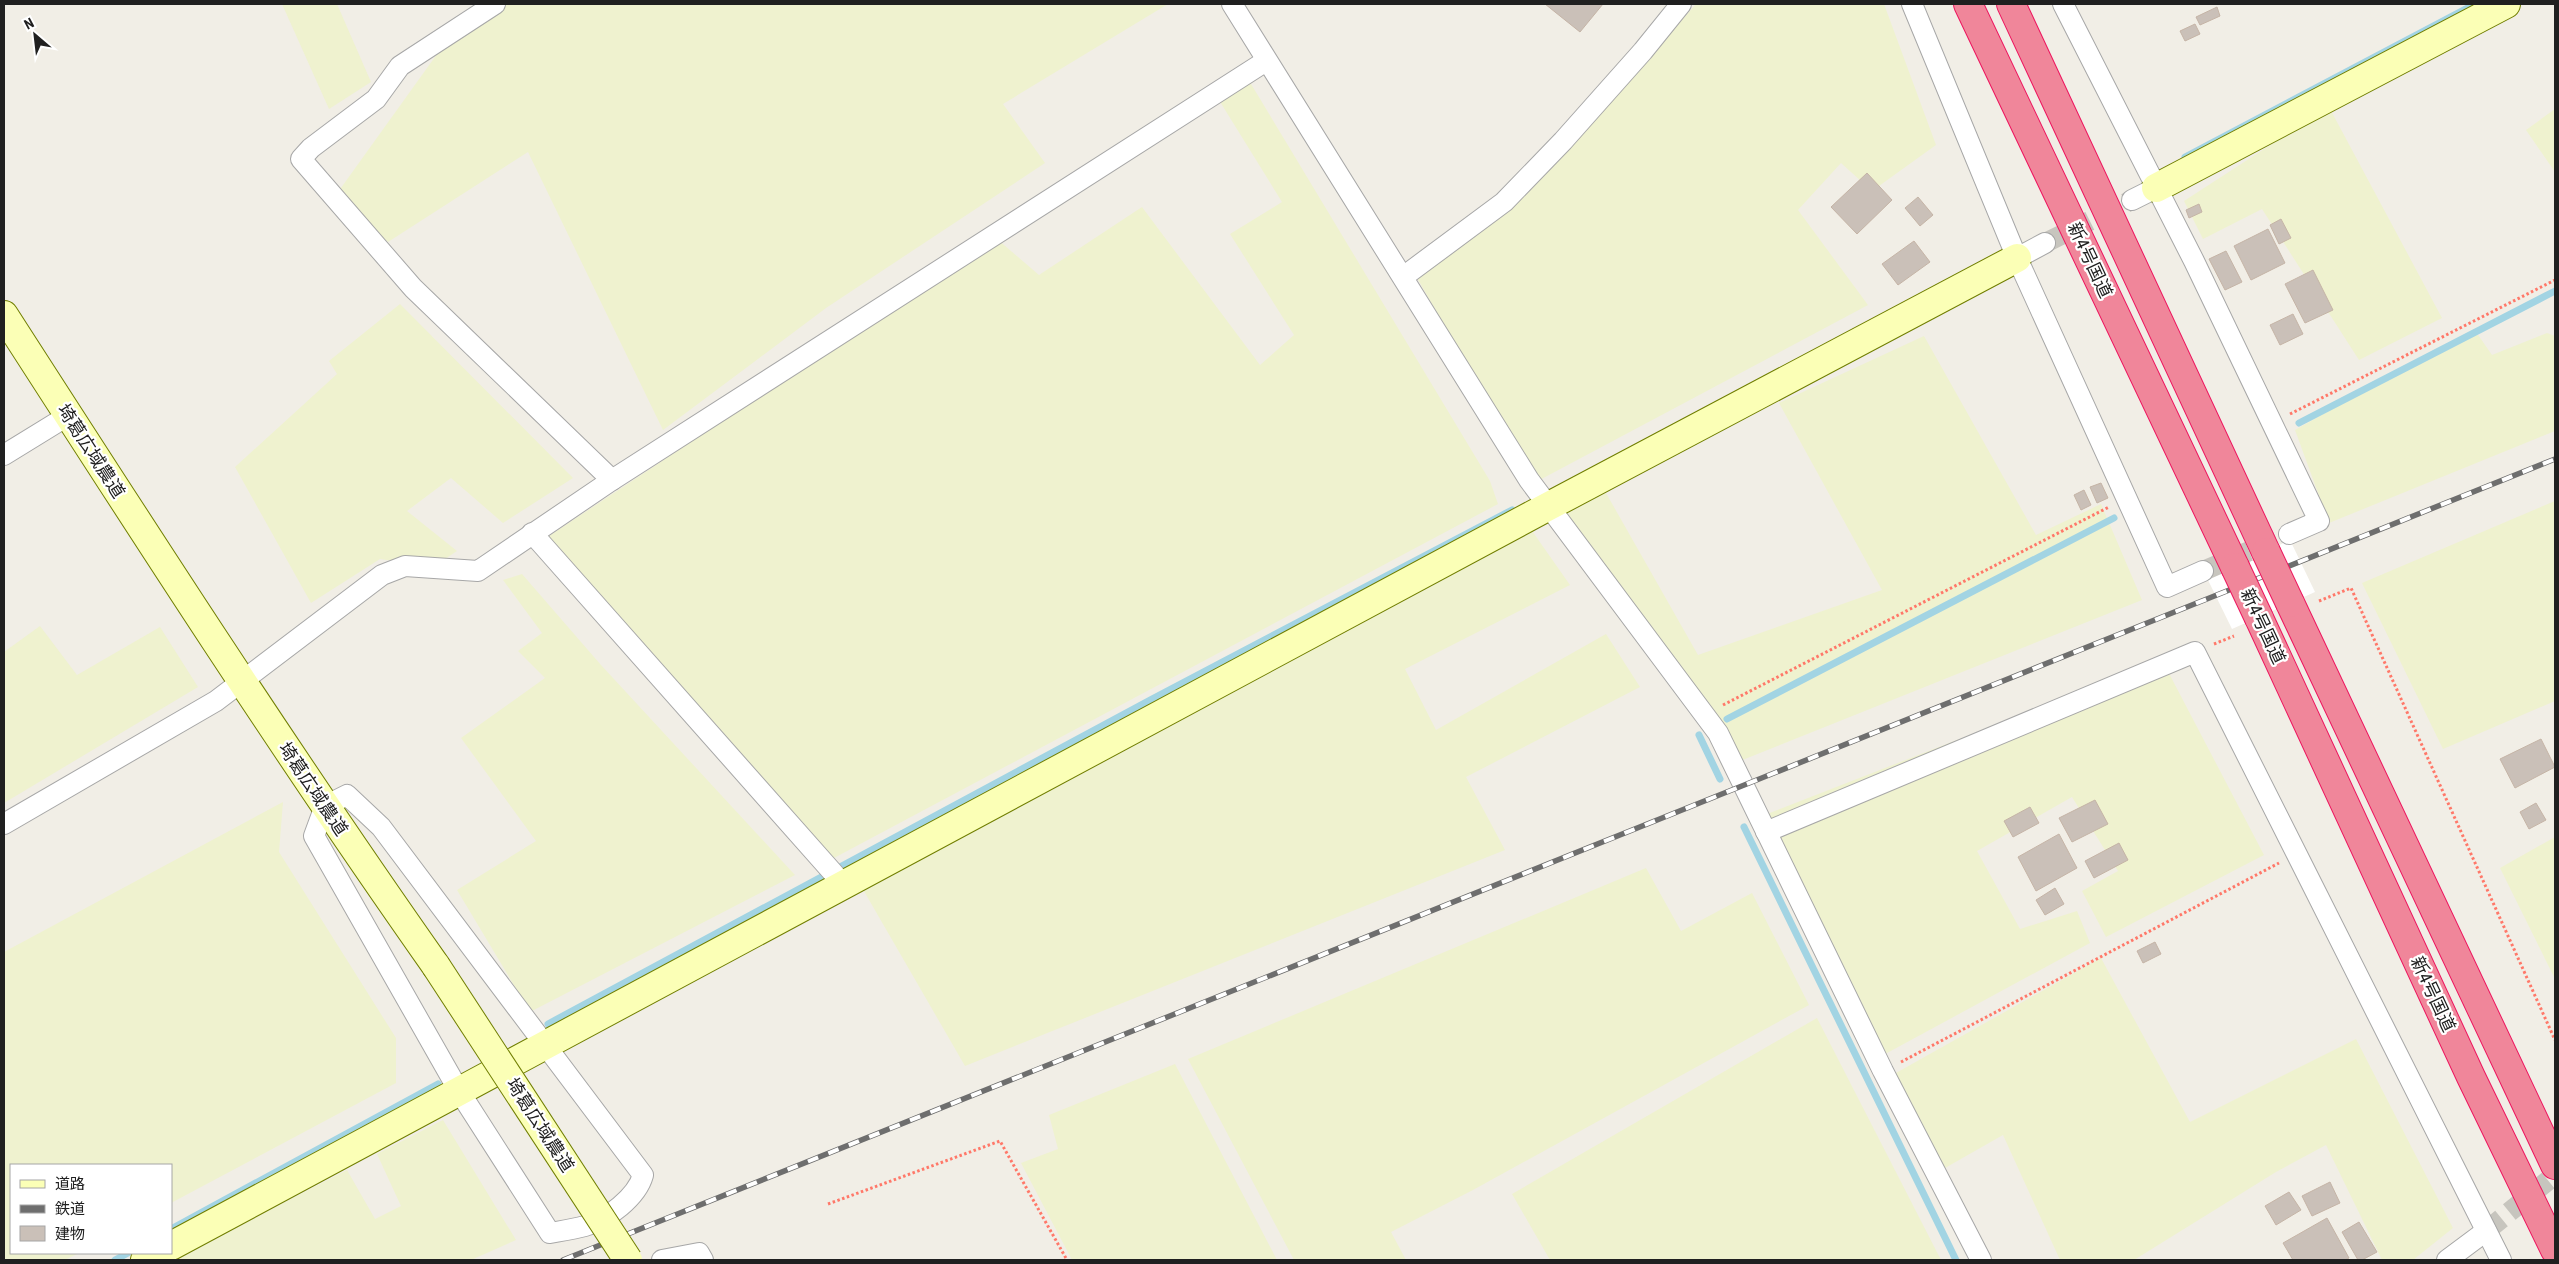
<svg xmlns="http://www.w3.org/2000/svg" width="2559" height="1264" font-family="'Roboto Condensed','Noto Sans JP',sans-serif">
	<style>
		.farmland { fill: #eff2cf }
		.pier { fill: #fff }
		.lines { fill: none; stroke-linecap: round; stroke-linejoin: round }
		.stream { stroke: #a2d4e3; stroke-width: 7 }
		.building { fill: #cac0b8; stroke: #c5b4a6 }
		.street-tunnel { stroke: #c7c5be; stroke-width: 20; stroke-dasharray: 20 10; stroke-linecap: butt }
		.street-casing { stroke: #a7a7a7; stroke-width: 22 }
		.secondary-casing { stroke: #707e00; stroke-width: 30 }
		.highway-casing { stroke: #ed165f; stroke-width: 30 }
		.path { stroke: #ff7869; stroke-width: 3; stroke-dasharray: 2.5 2.5; stroke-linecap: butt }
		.street { stroke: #fff; stroke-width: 20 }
		.secondary { stroke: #fbffb6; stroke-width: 28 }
		.highway { stroke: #f0869a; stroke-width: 28 }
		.rail-casing { stroke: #6e6e6e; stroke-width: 5.5 }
		.rail { stroke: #fff; stroke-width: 4; stroke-dasharray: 11; stroke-linecap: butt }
		.secondary-bridge-casing { stroke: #707e00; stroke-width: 30; stroke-linecap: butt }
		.highway-bridge-casing { stroke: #ed165f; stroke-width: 30; stroke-linecap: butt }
		.secondary-bridge { stroke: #fbffb6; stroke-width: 28 }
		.highway-bridge { stroke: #f0869a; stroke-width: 28 }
		.labels { text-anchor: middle; stroke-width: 4.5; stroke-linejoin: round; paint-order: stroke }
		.street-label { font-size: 18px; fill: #202020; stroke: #fff }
	</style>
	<rect width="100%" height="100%" fill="#f1eee6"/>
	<g class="farmland">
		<path d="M282 4H337L371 82 329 109Z"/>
		<path d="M485 4H1168L1003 104 1045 163 826 308 663 430 528 152 388 242 333 199 450 36Z"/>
		<path d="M1696 4H1884L1936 145 1872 191 1841 163 1798 210 1868 305 1534 483 1412 269 1499 202 1643 64Z"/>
		<path d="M1245 74 1490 481 1498 504 819 866 540 542 997 239 1039 275 1142 207 1260 365 1294 335 1230 234 1282 202 1214 92Z"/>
		<path d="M2329 107 2442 318 2359 360 2262 209 2203 239 2184 201Z"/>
		<path d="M2555 109V172L2526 130Z"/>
		<path d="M400 304 573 478 503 523 451 478 407 511 457 551 433 567 380 559 311 603 235 467 337 374 329 361Z"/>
		<path d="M2474 329 2492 355 2547 333 2555 336V431L2329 523 2295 430Z"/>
		<path d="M1924 336 2036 535 2101 504 2142 600 1730 765 1550 516 1606 493 1698 655 1882 590 1779 403Z"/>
		<path d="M2555 501V701L2443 749 2362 583Z"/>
		<path d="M1530 528 1570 585 1405 669 1436 730 1606 634 1640 687 1466 777 1505 850 965 1066 861 886Z"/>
		<path d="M522 574 601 665 795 875 530 1012 457 890 536 841 461 738 545 678 518 651 542 633 503 580Z"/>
		<path d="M40 626 77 675 160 627 198 687 4 803V652Z"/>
		<path d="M2162 660 2264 855 2106 937 2082 891 2118 871 2072 797 1977 851 2020 929 2077 911 2090 943 1876 1059 1749 821Z"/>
		<path d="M283 802 279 852 396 1038V1083L171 1203V1165H11V1253H79L65 1260H4V952Z"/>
		<path d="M2555 837V979L2500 868Z"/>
		<path d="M1646 868 1681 931 1752 893 1809 1005 1473 1190 1391 1232 1406 1260H1294L1188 1059Z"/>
		<path d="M2101 958 2190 1122 2356 1039 2453 1228 2413 1260H2382L2326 1145 2276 1172 2134 1260H2060L2003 1135 1938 1172 1887 1078Z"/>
		<path d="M1817 1018 1941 1260H1550L1512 1194Z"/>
		<path d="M1175 1064 1277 1260H1072L1021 1163 1058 1149 1049 1115Z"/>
		<path d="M443 1120 516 1240 471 1260H172L347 1170 375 1219 401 1206 377 1154Z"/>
	</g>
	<path class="pier" d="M2290 540 2315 592 2232 629 2207 578Z"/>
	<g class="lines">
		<g class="stream">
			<path d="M2185 157 2475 4"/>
			<path d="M2299 423 2555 291"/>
			<path d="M1727 719 2114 518"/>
			<path d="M1699 735 1720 779"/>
			<path d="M1744 827 1956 1260"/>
			<path d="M548 1024 1152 699 1512 510"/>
			<path d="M171 1229 438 1084"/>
			<path d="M115 1260 128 1253"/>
		</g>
	</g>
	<g class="building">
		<path d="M1545 4H1603L1580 32Z"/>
		<path d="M2217 7 2220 16 2200 25 2196 17Z"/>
		<path d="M2195 24 2200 34 2185 41 2180 31Z"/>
		<path d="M1867 173 1892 200 1857 234 1831 207Z"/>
		<path d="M1918 197 1933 215 1920 226 1905 208Z"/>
		<path d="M2199 204 2202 212 2189 218 2186 210Z"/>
		<path d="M2281 219 2291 238 2279 244 2270 225Z"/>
		<path d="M2268 229 2285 263 2251 280 2234 246Z"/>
		<path d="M1914 241 1930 262 1898 285 1882 264Z"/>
		<path d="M2226 251 2242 282 2225 290 2209 259Z"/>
		<path d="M2313 270 2333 310 2305 323 2285 284Z"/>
		<path d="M2293 314 2303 334 2280 345 2270 325Z"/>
		<path d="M2101 483 2108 498 2097 503 2090 487Z"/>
		<path d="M2084 490 2091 505 2081 510 2074 495Z"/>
		<path d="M2541 739 2555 767 2515 788 2500 759Z"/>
		<path d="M2095 800 2108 824 2072 842 2059 818Z"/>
		<path d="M2536 803 2546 820 2529 829 2520 812Z"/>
		<path d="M2030 807 2039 823 2013 837 2004 821Z"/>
		<path d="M2059 834 2077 868 2036 891 2018 857Z"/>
		<path d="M2119 843 2128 860 2094 878 2085 861Z"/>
		<path d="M2055 888 2064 904 2045 915 2036 900Z"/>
		<path d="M2155 942 2161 954 2143 963 2137 951Z"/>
		<path d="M2330 1182 2340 1203 2312 1216 2302 1196Z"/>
		<path d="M2289 1192 2301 1210 2276 1225 2265 1206Z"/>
		<path d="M2327 1218 2349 1258 2345 1260H2293L2283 1243Z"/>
		<path d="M2359 1222 2377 1252 2362 1260H2358L2342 1232Z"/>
	</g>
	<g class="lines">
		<g class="street-tunnel">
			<path d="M2045 243 2132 200"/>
			<path d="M2203 571 2289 534"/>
			<path d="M2486 1231 2555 1175"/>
		</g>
		<defs>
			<g id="street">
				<path d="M495 4 400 66 376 99 311 148 301 159 413 288 612 480"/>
				<path d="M1232 4 1529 480 1718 733 1883 1071 1981 1260"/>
				<path d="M1912 4 2017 258 2167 587 2203 571"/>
				<path d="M2063 4 2194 261 2319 521 2289 534"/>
				<path d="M2132 200 2156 188"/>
				<path d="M2017 258 2045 243"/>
				<path d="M1403 277 1504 202 1563 141 1643 51 1681 4"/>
				<path d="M4 455 69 415"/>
				<path d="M532 533 843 884"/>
				<path d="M347 795 381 827 643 1175C637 1197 607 1220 585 1226 574 1229 561 1231 550 1233L459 1091 314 836 325 806Z"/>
				<path d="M4 824 216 701 382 575 405 566 478 571 612 480 1266 61"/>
				<path d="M1766 832 2195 652 2501 1260"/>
				<path d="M662 1260 699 1253 703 1260"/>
				<path d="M2447 1260 2486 1231"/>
			</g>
			<g id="secondary">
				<path d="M2156 188 2506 4"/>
				<path d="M4 315C145 534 286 753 436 966"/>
				<path d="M171 1246 1549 506 2017 258"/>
				<path d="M145 1260 159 1253"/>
			</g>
			<g id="highway">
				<path d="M1968 4 2235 567"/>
				<path d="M2011 4 2266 552"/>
				<path d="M2290 603 2555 1165"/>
				<path d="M2259 618 2471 1077 2555 1250"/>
			</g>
		</defs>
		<use href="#street" class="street-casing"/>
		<use href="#secondary" class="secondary-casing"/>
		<use href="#highway" class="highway-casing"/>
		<g class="path">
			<path d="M2290 414 2555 280"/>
			<path d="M2319 601 2351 588 2555 1040"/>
			<path d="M2214 644 2234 636"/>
			<path d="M1723 705 2109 507"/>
			<path d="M1901 1062 2279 863"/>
			<path d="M828 1204 1000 1141 1067 1260"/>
		</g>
		<use href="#street" class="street"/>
		<use href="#secondary" class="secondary"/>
		<use href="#highway" class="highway"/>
		<defs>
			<path id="rail" d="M563 1260 2555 459"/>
		</defs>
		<use href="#rail" class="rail-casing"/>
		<use href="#rail" class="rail"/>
		<defs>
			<path id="secondary-bridge" d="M436 966 628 1260"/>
			<g id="highway-bridge">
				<path d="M2266 552 2290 603"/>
				<path d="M2235 567 2259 618"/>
			</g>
		</defs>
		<use href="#secondary-bridge" class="secondary-bridge-casing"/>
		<use href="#highway-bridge" class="highway-bridge-casing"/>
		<use href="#secondary-bridge" class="secondary-bridge"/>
		<use href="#highway-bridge" class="highway-bridge"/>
	</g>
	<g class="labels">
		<g class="street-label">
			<text transform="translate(2090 260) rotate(65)" y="6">新4号国道</text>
			<text transform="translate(91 451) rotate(57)" y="6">埼葛広域農道</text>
			<text transform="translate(2263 626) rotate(65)" y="6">新4号国道</text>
			<text transform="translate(313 789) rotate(56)" y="6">埼葛広域農道</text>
			<text transform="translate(2433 994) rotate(65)" y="6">新4号国道</text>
			<text transform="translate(540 1125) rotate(57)" y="6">埼葛広域農道</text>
		</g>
	</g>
	<rect width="2559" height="1264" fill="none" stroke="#202020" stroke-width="10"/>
	<rect x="10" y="1164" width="162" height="90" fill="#ffffff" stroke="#a6a6a6"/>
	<rect x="20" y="1180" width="25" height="8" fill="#fbffb6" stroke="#a6a6a6"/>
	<text x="55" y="1189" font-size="15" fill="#202020">道路</text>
	<rect x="20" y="1205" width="25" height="8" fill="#6e6e6e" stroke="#a6a6a6"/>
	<text x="55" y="1214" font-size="15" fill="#202020">鉄道</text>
	<rect x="20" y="1226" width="25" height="15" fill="#cac0b8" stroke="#a6a6a6"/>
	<text x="55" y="1239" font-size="15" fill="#202020">建物</text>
	<g transform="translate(35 35) rotate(332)" stroke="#ffffff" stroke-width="4" paint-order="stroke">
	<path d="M0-4L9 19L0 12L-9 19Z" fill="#202020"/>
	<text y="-8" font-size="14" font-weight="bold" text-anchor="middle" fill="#202020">N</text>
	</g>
</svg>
